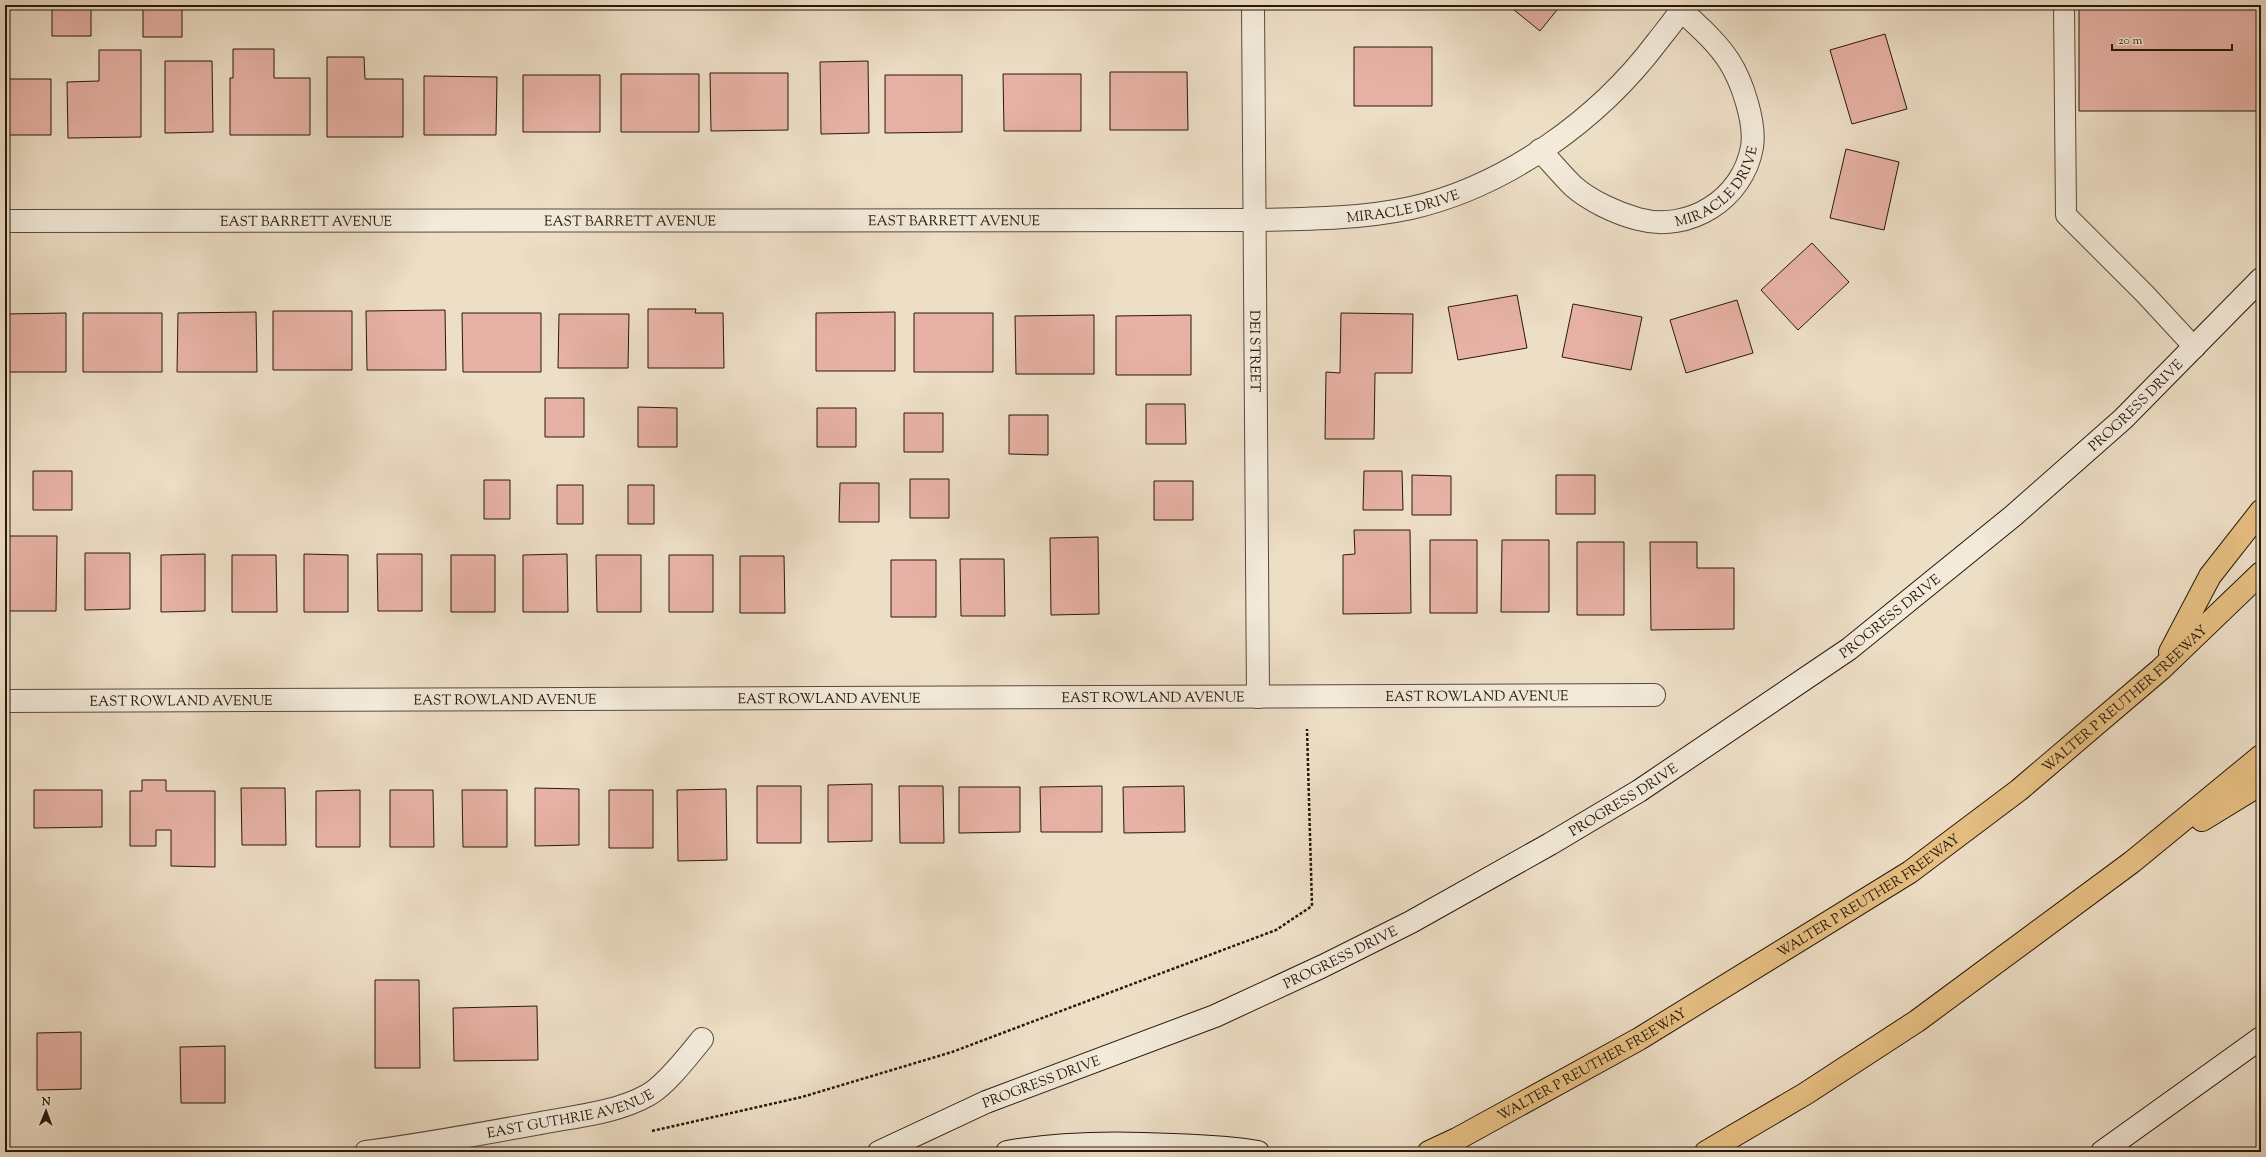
<svg xmlns="http://www.w3.org/2000/svg" width="2266" height="1157" font-family="'Sorts Mill Goudy',serif">
<style>
.building{fill:#e7b2a5;stroke:#28180b}
.lines{fill:none;stroke-linecap:round;stroke-linejoin:round}
.service-casing{stroke:#594a3a;stroke-width:22}
.minor-casing{stroke:#594a3a;stroke-width:24}
.secondary-casing{stroke:#28180b;stroke-width:24}
.motorway-casing{stroke:#28180b;stroke-width:24}
.path{stroke:#28180b;stroke-width:2.5;stroke-dasharray:3 2;stroke-linecap:butt}
.service{stroke:#f3eada;stroke-width:20}
.minor{stroke:#f3eada;stroke-width:22}
.secondary{stroke:#f3eada;stroke-width:22}
.motorway{stroke:#e6bf83;stroke-width:22}
.labels{text-anchor:middle;stroke-width:3;stroke-linejoin:round;paint-order:stroke}
.street-label{font-size:14px;fill:#28180b;stroke:#f3eada}
</style>
<rect width="100%" height="100%" fill="#eddec6"/>
<filter id="stains"><feTurbulence type="fractalNoise" baseFrequency=".005" numOctaves="4"/><feColorMatrix values="0 0 0 0 .2 0 0 0 0 .09 0 0 0 0 .02 0 0 0 .5 -.17"/></filter>
<radialGradient id="worn" r=".72"><stop offset=".6" stop-color="#630" stop-opacity="0"/><stop offset="1" stop-color="#630" stop-opacity=".3"/></radialGradient>
<path class="building" d="M52,5H91V36H52Z
M143,5H182V37H143Z
M1508,5H1561L1540,31Z
M2079,5H2261V111H2079Z
M1885,34L1907,109L1852,124L1830,50Z
M1354,47H1432V106H1354Z
M233,49H274V78H310V135H230V78H233Z
M99,50H141V137L68,138L67,82L99,81Z
M327,57H364L365,79H403V137H327Z
M165,61H212L213,132L165,133Z
M868,61L869,133L821,134L820,62Z
M1110,72H1187L1188,130H1110Z
M710,73H788V130L711,131Z
M621,74H699V132H621Z
M1003,74H1081V131H1004Z
M523,75H600V132H523Z
M885,75H962V132L885,133Z
M424,76L497,77L496,135H424Z
M5,79H51V135H5Z
M1846,149L1899,162L1884,230L1830,218Z
M1812,243L1849,282L1798,330L1761,290Z
M1517,295L1527,348L1458,360L1448,307Z
M1737,300L1753,353L1686,373L1670,320Z
M1573,304L1642,317L1631,370L1562,357Z
M648,309H696L695,313H723L724,368H648Z
M445,310L446,370H367L366,311Z
M273,311H352V370H273Z
M256,312L257,372H177L178,313Z
M895,312V371H816V313Z
M66,313V372H5V314Z
M83,313H162V372H83Z
M462,313H541V372H463Z
M914,313H993V372H914Z
M1341,313L1413,314L1412,373H1375L1374,439H1325L1326,372L1340,373Z
M559,314H629L628,368H558Z
M1094,315V374H1016L1015,316Z
M1191,315V375H1116V316Z
M545,398H584V437H545Z
M1146,404H1185L1186,444H1146Z
M638,407L677,408V447H638Z
M817,408H856V447H817Z
M904,413H943V452H904Z
M1009,415H1048V455L1009,454Z
M33,471H72V510H33Z
M1364,471H1402L1403,510H1363Z
M1412,475L1451,476V515H1412Z
M1556,475H1595V514H1556Z
M910,479H949V518H910Z
M484,480H510V519H484Z
M1154,481H1193V520H1154Z
M840,483H879V522H839Z
M557,485H583V524H557Z
M628,485H654V524H628Z
M1354,530H1410L1411,613L1343,614V555L1355,554Z
M7,536H57L56,611H6Z
M1098,537L1099,614L1051,615L1050,538Z
M1430,540H1477V613H1430Z
M1502,540H1549V612H1501Z
M1577,542H1624V615H1577Z
M1650,542H1697V568H1734V629L1651,630Z
M85,553H130V609L85,610Z
M205,554V611L161,612V555Z
M304,554L348,555V612H304Z
M377,554H422V611H378Z
M567,554L568,612H523V555Z
M232,555H276L277,612H232Z
M451,555H495V612H451Z
M596,555H641V612H597Z
M669,555H713V612H669Z
M740,556H784L785,613H740Z
M960,559H1004L1005,616H961Z
M891,560H936V617H891Z
M142,780H166V791H215V867L171,866V830H156V846H130V791H142Z
M872,784V841L828,842V785Z
M757,786H801V843H757Z
M899,786H943L944,843H900Z
M1102,786V832H1041L1040,787Z
M1184,786L1185,832L1124,833L1123,787Z
M959,787H1020V832L959,833Z
M241,788H285L286,845H242Z
M535,788L579,789V845L535,846Z
M726,789L727,860L678,861L677,790Z
M34,790H102V827L34,828Z
M360,790V847H316V791Z
M390,790H433L434,847H390Z
M462,790H507V847H463Z
M609,790H653V848H609Z
M375,980H419L420,1068H375Z
M537,1006L538,1060L454,1061L453,1008Z
M81,1032V1089L37,1090V1033Z
M225,1046V1103H181L180,1047Z"/>
<g class="lines">
<defs>
<path id="service" d="M2064,5L2066,215L2145,294L2195,348"/>
<g id="minor">
<path id="s1" d="M1253,5L1258,697"/>
<path id="s2" d="M1540,150C1551,162 1562,175 1573,186C1590,201 1616,213 1638,219C1689,233 1743,199 1752,147C1756,123 1742,81 1729,61C1716,41 1698,26 1681,10"/>
<path id="s3" d="M5,221L1255,220C1307,219 1360,219 1411,208C1507,186 1599,119 1657,42C1666,30 1677,18 1684,5"/>
<path id="s4" d="M5,701L1654,695"/>
<path id="s5" d="M366,1152C427,1144 486,1133 546,1122C579,1116 618,1112 648,1095C666,1085 689,1055 702,1039"/>
</g>
<g id="secondary">
<path id="s6" d="M879,1152L986,1102L1215,1016L1323,966L1411,922L1550,844L1639,791L1849,649L2013,516L2123,419L2261,279"/>
<path d="M1007,1152C1062,1142 1117,1142 1172,1145C1201,1146 1230,1147 1258,1152"/>
<path d="M2102,1152L2261,1038"/>
</g>
<g id="motorway">
<path d="M2170,652L2210,576L2261,511"/>
<path d="M2202,820L2261,784"/>
<path id="s7" d="M1429,1152L1457,1139L1639,1039L1910,872L2019,790L2161,669L2261,573"/>
<path d="M1706,1152L1805,1094L1917,1021L2132,862L2261,756"/>
</g>
</defs>
<use href="#service" class="service-casing"/>
<use href="#minor" class="minor-casing"/>
<use href="#secondary" class="secondary-casing"/>
<use href="#motorway" class="motorway-casing"/>
<path class="path" d="M652,1131L802,1097L952,1052L1276,930L1312,906L1307,729"/>
<use href="#service" class="service"/>
<use href="#minor" class="minor"/>
<use href="#secondary" class="secondary"/>
<use href="#motorway" class="motorway"/>
</g>
<g class="labels">
<g class="street-label">
<text dy="5" stroke="none"><textPath href="#s2" startOffset="217">MIRACLE DRIVE</textPath></text>
<text dy="5" stroke="none"><textPath href="#s3" startOffset="1399">MIRACLE DRIVE</textPath></text>
<text dy="5" stroke="none"><textPath href="#s3" startOffset="949">EAST BARRETT AVENUE</textPath></text>
<text dy="5" stroke="none"><textPath href="#s3" startOffset="301">EAST BARRETT AVENUE</textPath></text>
<text dy="5" stroke="none"><textPath href="#s3" startOffset="625">EAST BARRETT AVENUE</textPath></text>
<text dy="5" stroke="none"><textPath href="#s1" startOffset="346">DEI STREET</textPath></text>
<text dy="5" stroke="none"><textPath href="#s6" startOffset="1473">PROGRESS DRIVE</textPath></text>
<text dy="5" stroke="none"><textPath href="#s6" startOffset="1149">PROGRESS DRIVE</textPath></text>
<text dy="5" stroke="none"><textPath href="#s4" startOffset="1472">EAST ROWLAND AVENUE</textPath></text>
<text dy="5" stroke="none"><textPath href="#s4" startOffset="1148">EAST ROWLAND AVENUE</textPath></text>
<text dy="5" stroke="none"><textPath href="#s7" startOffset="833">WALTER P REUTHER FREEWAY</textPath></text>
<text dy="5" stroke="none"><textPath href="#s4" startOffset="824">EAST ROWLAND AVENUE</textPath></text>
<text dy="5" stroke="none"><textPath href="#s4" startOffset="500">EAST ROWLAND AVENUE</textPath></text>
<text dy="5" stroke="none"><textPath href="#s4" startOffset="176">EAST ROWLAND AVENUE</textPath></text>
<text dy="5" stroke="none"><textPath href="#s6" startOffset="825">PROGRESS DRIVE</textPath></text>
<text dy="5" stroke="none"><textPath href="#s7" startOffset="509">WALTER P REUTHER FREEWAY</textPath></text>
<text dy="5" stroke="none"><textPath href="#s6" startOffset="501">PROGRESS DRIVE</textPath></text>
<text dy="5" stroke="none"><textPath href="#s7" startOffset="185">WALTER P REUTHER FREEWAY</textPath></text>
<text dy="5" stroke="none"><textPath href="#s6" startOffset="177">PROGRESS DRIVE</textPath></text>
<text dy="5" stroke="none"><textPath href="#s5" startOffset="208">EAST GUTHRIE AVENUE</textPath></text>
</g>
</g>
<rect width="2266" height="1157" fill="none" stroke="#eddec6" stroke-width="20"/>
<rect x="6" y="6" width="2254" height="1145" fill="none" stroke="#28180b" stroke-width="2"/>
<rect x="10" y="10" width="2246" height="1137" fill="none" stroke="#28180b"/>
<g transform="translate(46 1111) rotate(1)" stroke="#f3eada" stroke-width="3" paint-order="stroke">
<path d="M0-3L7 15L0 10L-7 15Z" fill="#28180b"/>
<text y="-6" font-size="11" font-weight="bold" text-anchor="middle" fill="#28180b">N</text>
</g>
<path d="M2112 44v6h120v-6" fill="none" stroke="#28180b" stroke-width="2"/>
<text x="2118" y="44" font-size="12" fill="#28180b" stroke="#f3eada" stroke-width="3" paint-order="stroke">20 m</text>
<rect width="100%" height="100%" filter="url(#stains)"/>
<rect width="100%" height="100%" fill="url(#worn)"/>
</svg>
